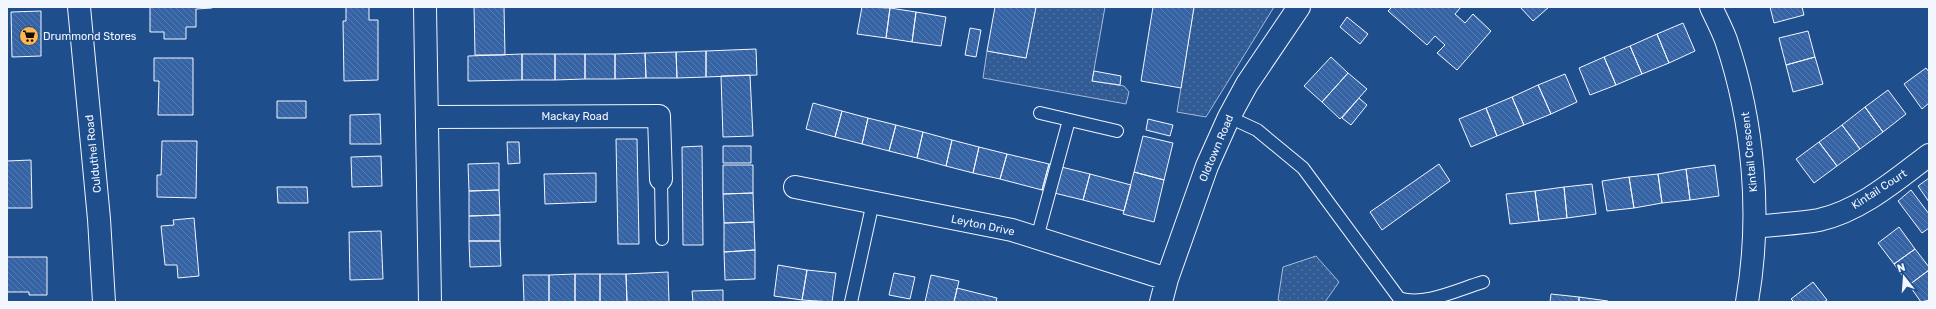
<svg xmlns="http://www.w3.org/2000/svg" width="1936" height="309" font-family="Rubik,sans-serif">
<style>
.grass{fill:url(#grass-dots);stroke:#a8bbd7}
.building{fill:url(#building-back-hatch);stroke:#f2f6ff}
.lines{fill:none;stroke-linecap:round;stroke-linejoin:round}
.lane-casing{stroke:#f2f6ff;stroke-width:14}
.street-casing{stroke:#f2f6ff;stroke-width:24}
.secondary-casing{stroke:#f2f6ff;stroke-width:24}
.lane{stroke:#1f4e8c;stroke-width:12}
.street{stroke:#1f4e8c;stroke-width:22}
.secondary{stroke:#1f4e8c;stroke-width:22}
.labels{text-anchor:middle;stroke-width:3;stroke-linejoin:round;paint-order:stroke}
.poi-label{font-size:11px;fill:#f2f6ff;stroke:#1f4e8c;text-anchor:start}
.street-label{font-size:11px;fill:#f2f6ff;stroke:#1f4e8c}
</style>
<defs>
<pattern id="grass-dots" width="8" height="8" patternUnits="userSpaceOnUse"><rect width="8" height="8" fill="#305b95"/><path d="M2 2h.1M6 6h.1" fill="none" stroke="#4e73a5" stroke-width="1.8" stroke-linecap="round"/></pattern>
<pattern id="building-back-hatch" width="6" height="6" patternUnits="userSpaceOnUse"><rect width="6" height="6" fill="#3563a3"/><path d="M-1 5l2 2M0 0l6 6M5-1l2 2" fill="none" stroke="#537ab1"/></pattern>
</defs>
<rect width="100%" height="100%" fill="#1f4e8c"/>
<path class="grass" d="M1036,7H1105L1092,81L1124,86L1129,92L1126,104L983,78L987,51L1026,58Z
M1194,7H1274L1206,117L1177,112Z
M1316,256L1339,282L1325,302H1282L1278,300L1283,267Z"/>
<path class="building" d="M150,7H212V8L196,9V27H186V39H164V32H150Z
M346,7H369V20H378V80L344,81L343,21H346Z
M474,7H504L505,55H475Z
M862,7L890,8L886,38L857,34Z
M995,7H1036L1026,58L987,51Z
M1153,7H1194L1181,88L1141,81Z
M1392,7H1461L1455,14L1465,23L1473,14L1491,31L1457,70L1437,53L1445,45L1435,36L1427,45L1388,11Z
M1520,7H1549L1533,21Z
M1770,7H1802L1804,15L1774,23Z
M890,8L916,12L912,42L886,38Z
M41,11V56L12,57L11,12Z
M916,12L946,17L941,46L912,42Z
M1347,17L1368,34L1360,44L1340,27Z
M1683,23L1695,51L1669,63L1657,34Z
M970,28L981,30L976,57L965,55Z
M1808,31L1815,57L1786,65L1779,38Z
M1657,34L1669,63L1642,74L1630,46Z
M1630,46L1642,74L1616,85L1604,57Z
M756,49L757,75L706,77V51Z
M706,51V77L677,78L676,52Z
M676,52L677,78H646L645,53Z
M645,53L646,78L615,79V54Z
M522,54H555V80H522Z
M522,54V80L468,81V56Z
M555,54H585V79L555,80Z
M585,54H615V79H585Z
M1331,57L1348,73L1322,102L1304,86Z
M1604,57L1616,85L1590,95L1579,68Z
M1815,57L1823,84L1793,92L1786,65Z
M154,58H193V115H158L159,81H154Z
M1926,68L1929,72V103L1922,109L1904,84Z
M1094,71L1121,76L1120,85L1092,81Z
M1348,73L1367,89L1340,119L1322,102Z
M1565,74L1577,102L1551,114L1538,85Z
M750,75L753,136L723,137L721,76Z
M1538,85L1551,114L1524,125L1512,97Z
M1888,90L1906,114L1883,132L1865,107Z
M1512,97L1524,125L1497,136L1486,108Z
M1359,98L1367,105L1351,125L1342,118Z
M277,101H306V118H277Z
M813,103L842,111L835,137L806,129Z
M1865,107L1883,132L1860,149L1842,125Z
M1486,108L1497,136L1471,147L1459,119Z
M842,111L868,118L862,144L835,137Z
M380,114L381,144H350V115Z
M868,118L896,125L889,151L862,144Z
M1148,119L1173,125L1170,136L1146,130Z
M896,125L923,132L917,158L889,151Z
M1842,125L1860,149L1837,166L1819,142Z
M923,132L952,140L946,166L917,158Z
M1143,136L1173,143L1164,180L1134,172Z
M616,139H637L639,244H618Z
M952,140L979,147L973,173L946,166Z
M162,141H197L196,198L157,197V175H161Z
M507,142H519L520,163L508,164Z
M1819,142L1837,166L1814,183L1796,159Z
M702,146L703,245H683L682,147Z
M723,146H751V163H723Z
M979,147L1007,154L1000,179L973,173Z
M1007,154L1049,164L1042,190L1000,179Z
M381,156L382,186L352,187L351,157Z
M31,160L32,208H7V161Z
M499,163V190L469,191L468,164Z
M1049,164L1090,174L1083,200L1042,190Z
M1439,164L1450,181L1382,230L1370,212Z
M723,165H753V193L723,194Z
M1715,165L1719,196L1690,200L1686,169Z
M1686,169L1690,200L1662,203L1658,174Z
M1134,172L1164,180L1154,222L1123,214Z
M596,173V202L545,204L544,174Z
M1090,174L1131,185L1124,211L1083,200Z
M1658,174L1662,203L1634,208L1629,177Z
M1629,177L1634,208L1607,211L1602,181Z
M1929,178V202L1918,186Z
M1592,184L1596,214L1567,218L1564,187Z
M277,187H307L308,203H278Z
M1564,187L1567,218L1539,221L1535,191Z
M499,190L500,215L469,216V191Z
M1911,190L1929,214V228L1922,233L1898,201Z
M1535,191L1539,221L1510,224L1506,194Z
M753,193L754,222L724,223L723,194Z
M500,215V241H469V216Z
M194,218L199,276L178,278L177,265H165L161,226L174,225L173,220Z
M754,222L755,250L724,252V223Z
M1899,227L1915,249L1894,264L1878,243Z
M381,231L383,279L350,280L349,232Z
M469,241H500L501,266L470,267Z
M1915,249L1929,267V270L1909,285L1894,264Z
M755,250V279L725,280L724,252Z
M7,257H47V295H29V292H7Z
M778,265L807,270L802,300L774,296Z
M807,270L836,273L832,302L802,300Z
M1929,270V300L1921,302L1909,285Z
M668,272L669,302H627L626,274Z
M894,273L915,277L910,299L889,295Z
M575,274V302H549V275Z
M575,274H600V302H575Z
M600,274H626L627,302H600Z
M523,275H549V302H524Z
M931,275L959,281L954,302H925Z
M1813,282L1827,300L1824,302H1794L1791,299Z
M957,288L997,298L996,302H954Z
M723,290V302H693L692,291Z
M1551,294L1579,297V302H1550Z
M1579,297L1608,301V302H1579Z"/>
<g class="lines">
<defs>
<path id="lane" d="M1040,113L1117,131
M1229,117L1257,130L1303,168L1399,298C1423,307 1459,289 1483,282
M661,179L662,239
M1037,238L1069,120
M851,302L873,202"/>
<path id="street" d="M425,7L430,302
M1711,7C1716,18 1722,29 1726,40C1754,123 1762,216 1747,302
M427,117L659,116L661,179
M795,187L1012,230L1167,279
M1755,227C1776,224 1798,224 1819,220C1860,211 1896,180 1929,155
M1161,302L1167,279L1207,166L1229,117L1247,84L1299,7"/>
<path id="secondary" d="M79,7L99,219L104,302"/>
</defs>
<use href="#lane" class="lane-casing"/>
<use href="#street" class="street-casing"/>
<use href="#secondary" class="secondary-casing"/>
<use href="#lane" class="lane"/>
<use href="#street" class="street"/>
<use href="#secondary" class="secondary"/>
</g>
<defs>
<symbol id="supermarket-disc" viewBox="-11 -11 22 22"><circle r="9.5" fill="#ffb74d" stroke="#1f4e8c"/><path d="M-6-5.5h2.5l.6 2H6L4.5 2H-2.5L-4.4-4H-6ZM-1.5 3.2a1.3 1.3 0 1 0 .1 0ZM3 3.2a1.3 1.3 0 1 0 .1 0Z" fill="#111"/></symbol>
</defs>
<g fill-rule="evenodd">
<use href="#supermarket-disc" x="18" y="25" width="22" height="22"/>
</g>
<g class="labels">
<g class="poi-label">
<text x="43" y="40">Drummond Stores</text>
</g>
<g class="street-label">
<text x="575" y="120">Mackay Road</text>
<text transform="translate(1216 148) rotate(-67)" y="4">Oldtown Road</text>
<text transform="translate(1749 152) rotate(-96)" y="4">Kintail Crescent</text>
<text transform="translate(93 154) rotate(-96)" y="4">Culduthel Road</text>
<text transform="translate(1879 189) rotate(-33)" y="4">Kintail Court</text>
<text transform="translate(983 225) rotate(12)" y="4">Leyton Drive</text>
</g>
</g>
<rect width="1936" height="309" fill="none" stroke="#f2f6ff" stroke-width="16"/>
<g transform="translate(1904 277) rotate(343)" stroke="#1f4e8c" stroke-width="3" paint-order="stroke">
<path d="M0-3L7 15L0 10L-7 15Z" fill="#f2f6ff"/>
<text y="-6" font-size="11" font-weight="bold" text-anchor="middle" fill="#f2f6ff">N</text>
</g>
</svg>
